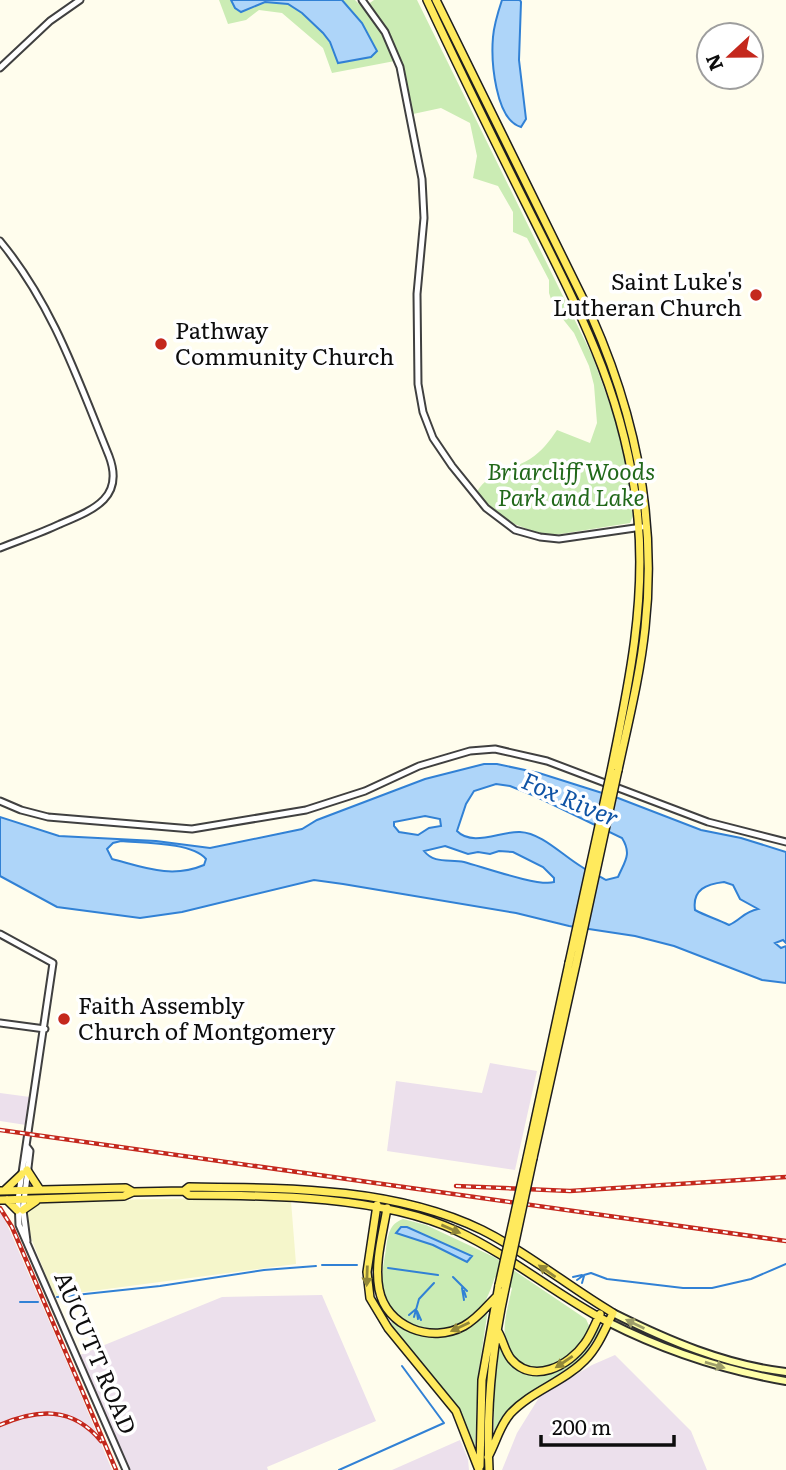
<svg xmlns="http://www.w3.org/2000/svg" width="786" height="1470" font-family="Literata,serif">
<style>
.industrial{fill:#ece0ec}
.farmland{fill:#f5f6cb}
.green{fill:#cbecb4}
.water{fill:#aed5f9;stroke:#3181d5;stroke-width:2;fill-rule:evenodd}
.lines{fill:none;stroke-linecap:round;stroke-linejoin:round}
.stream{stroke:#3181d5;stroke-width:2}
.tertiary-casing{stroke:#404040;stroke-width:9}
.secondary-casing{stroke:#2f2f2f;stroke-width:10}
.primary-casing{stroke:#1e1e1e;stroke-width:10}
.tertiary{stroke:#fff;stroke-width:5}
.secondary{stroke:#ffffa8;stroke-width:6}
.primary{stroke:#ffea5d;stroke-width:7}
.rail-casing{stroke:#c4281d;stroke-width:4.5}
.rail{stroke:#fff;stroke-width:2;stroke-dasharray:5;stroke-linecap:butt}
.primary-bridge-casing{stroke:#1e1e1e;stroke-width:10;stroke-linecap:butt}
.primary-bridge{stroke:#ffea5d;stroke-width:7}
.oneway{fill:#928739}
.oneway2{fill:#9e9e6a}
.poi-dot{fill:#c4281d;stroke:#fff;stroke-width:2.5}
.labels{text-anchor:middle;stroke-width:7;stroke-linejoin:round;paint-order:stroke}
.poi-label{font-size:23px;fill:#0d0d0d;stroke:#fff;text-anchor:start}
.park-label{font-size:23px;font-style:italic;fill:#21681a;stroke:#fff}
.street-label{font-size:23px;fill:#0d0d0d;stroke:#fff}
.water-label{font-size:24px;font-style:italic;fill:#0f53a5;stroke:#fff}
</style>
<rect width="100%" height="100%" fill="#fffded"/>
<path class="industrial" d="M490,1063L537,1071L515,1170L387,1151L396,1081L482,1093Z
M0,1093L30,1097L26,1125L0,1121Z
M0,1208L75,1381L112,1470H0Z
M322,1295L376,1421L267,1467L268,1470H130L80,1355L222,1297Z
M615,1355L691,1431L707,1470H502L517,1433L540,1396L592,1365Z
M460,1440L468,1459L469,1470H392Z"/>
<path class="farmland" d="M214,1198L291,1201L296,1264L54,1296L28,1230L26,1216L29,1210L37,1204L45,1201Z"/>
<path class="green" d="M219,0H355L363,8L374,0H417L592,355L614,416L626,464L633,516L630,523L554,535L538,533L509,522L496,513L477,492C485,474 514,469 530,459C542,451 549,442 557,430L590,443L597,423L594,385L589,366L574,333L554,308L549,293V280L527,238L513,232V212L498,186L473,178L477,156L470,123L441,108L413,114L400,60L332,73L323,48L282,13L259,10L246,20L228,24Z
M430,0H433L585,309C605,356 623,404 633,455L611,379L593,332Z
M403,1219L426,1225L494,1257L586,1319L590,1328C577,1352 551,1379 522,1363C512,1358 506,1347 505,1337C503,1321 509,1303 512,1288L495,1277C489,1294 485,1307 471,1318C442,1342 393,1329 384,1291C380,1277 384,1263 386,1249C388,1235 389,1224 403,1219Z
M488,1309L478,1376L475,1448L461,1416L389,1325L392,1322L411,1332L442,1336Z
M598,1326L601,1328L583,1357L531,1394L494,1436V1389L500,1342L516,1367L559,1369Z"/>
<path class="water" d="M231,0H342L362,23L377,51L371,57L338,63L330,42L323,33L302,13L288,4L265,2L241,12L235,8Z
M502,0H520L521,2L519,60L526,119L521,127C495,120 491,60 493,37C494,25 498,12 502,0Z
M484,764H497L539,773L618,798L701,830L741,838L786,852V943L783,940L775,943L781,948L786,946V983L762,980L674,946L635,936L569,926L516,913L343,884L314,880L182,912L140,918L57,907L0,876V817L59,836L156,841L210,848L302,829L317,820L425,779ZM496,784L510,786L535,796L622,838C632,854 625,861 618,877L606,880C598,875 589,872 582,867C563,856 542,833 520,832C501,831 472,847 457,831L466,804L474,791ZM425,816L440,819L441,826L429,828L418,835L399,832L394,826V822ZM121,841C143,843 192,842 206,859L204,865C171,879 143,867 112,859L107,849L113,843ZM445,846L468,854L478,852L490,854L499,851L513,852L543,867L554,878V882C539,887 483,867 464,862C449,859 434,864 424,851ZM724,882L733,885L740,899L758,909C743,912 741,920 729,925C717,919 706,916 695,910C692,889 707,884 724,882Z
M401,1227H407L472,1256L467,1262L433,1245L396,1233Z"/>
<g class="lines">
<path class="stream" d="M322,1265H357
M388,1268L438,1275
M453,1277L467,1291
M573,1277L582,1275
M577,1280L584,1275L591,1273L607,1279L683,1288H712L751,1279L786,1264
M582,1283L584,1276
M462,1288L464,1300
M464,1291L466,1297
M57,1297L160,1286L264,1270L316,1266
M20,1302H38
M417,1311L421,1320
M417,1313L418,1319
M409,1315L416,1309
M414,1317L419,1299L434,1283
M339,1470L444,1423L402,1366"/>
<defs>
<path id="tertiary" d="M362,0L385,32L400,67L422,179L424,218L417,294L418,384L423,412L433,438L452,466L486,508L515,530L540,537L559,539L642,527
M0,68L50,21L80,0
M0,241C53,305 78,380 109,456C125,498 93,510 60,524C41,533 20,540 0,548
M0,801L21,810L48,817L192,829L306,810L365,791L419,766L470,751L495,749L547,761L708,822L786,842
M0,934L53,963L18,1200L19,1225L126,1470
M0,1023L45,1029
M27,1147L30,1151L23,1210L27,1241"/>
<path id="secondary" d="M613,1313C667,1340 725,1365 786,1372
M608,1322C665,1351 723,1370 786,1381"/>
<path id="primary" d="M427,0C460,71 494,140 529,210C581,314 627,400 638,519C646,605 628,688 611,771
M436,0L591,315C635,414 657,520 645,628C640,676 628,723 618,770
M527,1158L569,963
M533,1158L576,964
M27,1170L40,1190
M5,1190L22,1174
M0,1191L126,1188L133,1192
M184,1191L189,1187C285,1188 394,1187 482,1230C528,1253 569,1287 613,1313C605,1329 598,1347 585,1360C564,1382 531,1391 510,1414C499,1427 496,1443 488,1457
M0,1200L124,1196L133,1192L184,1191L189,1195C271,1195 382,1196 457,1231C511,1256 556,1295 608,1322
M7,1200L17,1210
M377,1205L367,1272L370,1298L388,1328L456,1411L479,1470
M387,1208C383,1233 374,1263 379,1289C386,1327 431,1344 464,1326C477,1319 486,1307 496,1297
M23,1210L36,1201
M497,1330C503,1339 504,1350 511,1359C533,1385 569,1366 585,1343C591,1335 595,1324 600,1314
M480,1466L482,1380L499,1285
M489,1470C486,1408 492,1349 505,1289"/>
</defs>
<use href="#tertiary" class="tertiary-casing"/>
<use href="#secondary" class="secondary-casing"/>
<use href="#primary" class="primary-casing"/>
<use href="#tertiary" class="tertiary"/>
<use href="#secondary" class="secondary"/>
<use href="#primary" class="primary"/>
<defs>
<path id="rail" d="M0,1130L786,1241
M456,1186L570,1191L786,1177
M0,1208L12,1227L116,1470
M0,1425C38,1409 72,1406 101,1441"/>
</defs>
<use href="#rail" class="rail-casing"/>
<use href="#rail" class="rail"/>
<defs>
<path id="primary-bridge" d="M569,963L611,771
M576,964L618,770
M499,1285L527,1158
M505,1289L533,1158"/>
</defs>
<use href="#primary-bridge" class="primary-bridge-casing"/>
<use href="#primary-bridge" class="primary-bridge"/>
</g>
<defs><path id="oneway-solid" d="M-6-.8H1V-3.2L6.5 0L1 3.2V.8H-6Z" transform="scale(1.75)"/></defs>
<g class="oneway">
<use href="#oneway-solid" transform="translate(451 1229) rotate(23)"/>
<use href="#oneway-solid" transform="translate(547 1271) rotate(-145)"/>
<use href="#oneway-solid" transform="translate(367 1276) rotate(92)"/>
<use href="#oneway-solid" transform="translate(460 1327) rotate(155)"/>
<use href="#oneway-solid" transform="translate(564 1362) rotate(146)"/>
</g>
<g class="oneway2">
<use href="#oneway-solid" transform="translate(635 1324) rotate(-154)"/>
<use href="#oneway-solid" transform="translate(715 1365) rotate(16)"/>
</g>
<g class="poi-dot">
<circle cx="756" cy="295" r="7"/>
<circle cx="161" cy="344" r="7"/>
<circle cx="64" cy="1019" r="7"/>
</g>
<g class="labels">
<g class="poi-label">
<text x="742" y="290" text-anchor="end">Saint Luke's<tspan x="742" dy="26">Lutheran Church</tspan></text>
<text x="175" y="339">Pathway<tspan x="175" dy="26">Community Church</tspan></text>
<text x="78" y="1014">Faith Assembly<tspan x="78" dy="26">Church of Montgomery</tspan></text>
</g>
<g class="park-label">
<text x="571" y="480">Briarcliff Woods<tspan x="571" dy="26">Park and Lake</tspan></text>
</g>
<g class="street-label">
<text transform="translate(95 1353) rotate(67)" y="8">AUCUTT ROAD</text>
</g>
<g class="water-label">
<text transform="translate(570 800) rotate(23)" y="8">Fox River</text>
</g>
</g>
<g transform="translate(730 56) rotate(248)"><circle r="33" fill="#ffffff" stroke="#9e9e9e" stroke-width="2"/>
<path d="M0-5L12 26L0 18L-12 26Z" fill="#c4281d"/>
<text y="-10" font-size="19" font-weight="bold" text-anchor="middle" fill="#0d0d0d">N</text>
</g>
<path d="M541 1435v10h133v-10" fill="none" stroke="#0d0d0d" stroke-width="3.5"/>
<text x="552" y="1435" font-size="21" fill="#0d0d0d" stroke="#ffffff" stroke-width="5" paint-order="stroke">200 m</text>
</svg>
